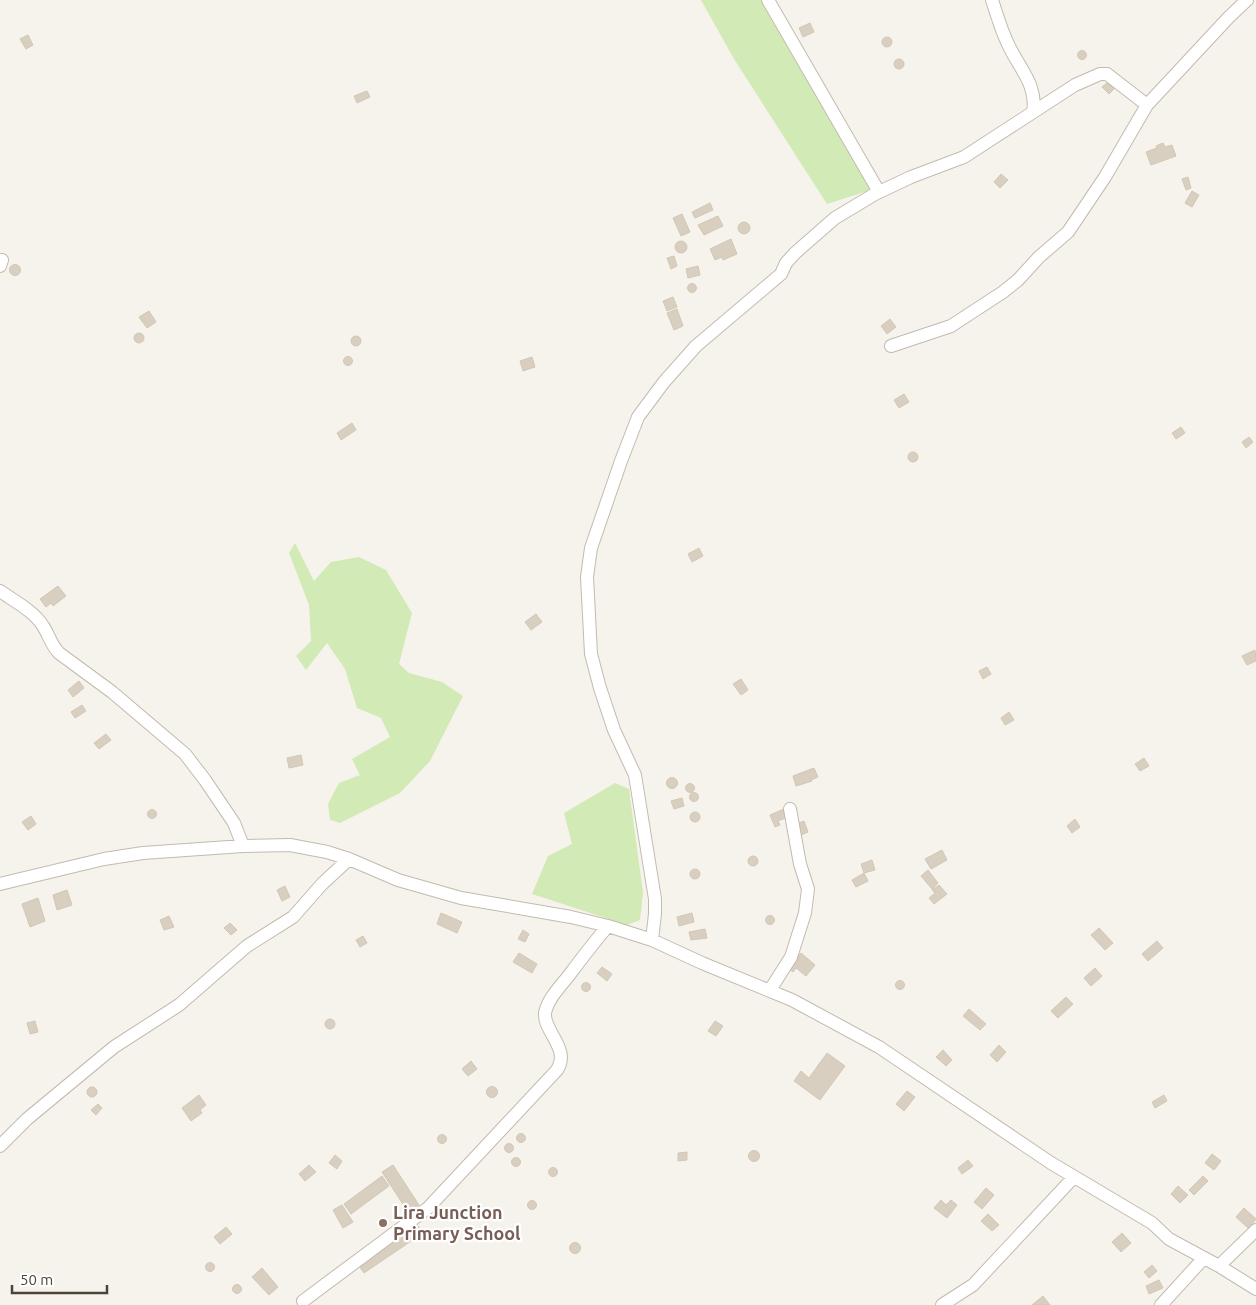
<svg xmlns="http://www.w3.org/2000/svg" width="1256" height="1305" font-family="Ubuntu,sans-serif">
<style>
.green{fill:#d2eab5}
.building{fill:#d8cfc1;stroke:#d3c7b4}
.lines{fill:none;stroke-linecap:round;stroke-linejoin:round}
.minor-casing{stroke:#c2bbae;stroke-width:14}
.minor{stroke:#fff;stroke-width:12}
.education-dot{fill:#8d6e63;stroke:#fff;stroke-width:2}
.labels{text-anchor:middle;stroke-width:4.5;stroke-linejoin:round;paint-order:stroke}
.education-label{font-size:18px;font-weight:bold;fill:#785e54;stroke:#fff;text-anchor:start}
</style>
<rect width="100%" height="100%" fill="#f6f3ec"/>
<path class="green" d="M701,0H763L871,190L827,204L734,59Z
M295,543L314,581L331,562L359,557L386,570L412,613L399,664L409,673L442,682L463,696L430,761L400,793L340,823L330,820L328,804L339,783L360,775L352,759L390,737L381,718L357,708L345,669L327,643L306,670L296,656L311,641L309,605L289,553Z
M615,783L629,789L643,893L640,920L627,925L532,894L548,856L572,844L564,813Z"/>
<path class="building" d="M810,23L814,32L803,37L799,28Z
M28,35L33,45L26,49L20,39Z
M882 42a5 5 0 1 1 10 0a5 5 0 1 1-10 0Z
M1077.5 55a4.5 4.5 0 1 1 9 0a4.5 4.5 0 1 1-9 0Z
M894 64a5 5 0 1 1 10 0a5 5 0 1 1-10 0Z
M1108,82L1114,89L1109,94L1102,87Z
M367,91L370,97L357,103L354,96Z
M1163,143L1165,147L1172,145L1176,156L1151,165L1146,152L1157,148L1156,146Z
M1001,174L1008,180L1000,188L994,182Z
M1188,177L1191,188L1186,190L1182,179Z
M1192,191L1199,195L1192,207L1185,203Z
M710,203L713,210L695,218L692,212Z
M682,214L690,232L681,236L673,218Z
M718,216L723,226L704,235L698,225Z
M738 228a6 6 0 1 1 12 0a6 6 0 1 1-12 0Z
M731,239L737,254L723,260L722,257L715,260L710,249Z
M675 247a6 6 0 1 1 12 0a6 6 0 1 1-12 0Z
M674,256L677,266L671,269L667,258Z
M9.5 270a5.5 5.5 0 1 1 11 0a5.5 5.5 0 1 1-11 0Z
M698,266L700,275L688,278L686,269Z
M687.5 288a4.5 4.5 0 1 1 9 0a4.5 4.5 0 1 1-9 0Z
M673,297L677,307L667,311L663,301Z
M677,309L683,326L674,330L667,313Z
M149,311L156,322L147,328L139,317Z
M890,319L896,327L887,334L881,326Z
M134 338a5 5 0 1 1 10 0a5 5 0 1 1-10 0Z
M351 341a5 5 0 1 1 10 0a5 5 0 1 1-10 0Z
M343.5 361a4.5 4.5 0 1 1 9 0a4.5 4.5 0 1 1-9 0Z
M532,357L535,367L523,371L520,361Z
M904,394L909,402L899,408L894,400Z
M352,423L356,430L341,440L337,433Z
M1181,427L1185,433L1176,439L1172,433Z
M1249,437L1253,442L1246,448L1242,442Z
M908 457a5 5 0 1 1 10 0a5 5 0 1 1-10 0Z
M699,548L703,556L692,562L688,554Z
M58,586L66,596L53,606L51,603L46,607L40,599Z
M536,614L542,622L531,630L525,622Z
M1255,650L1256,661L1247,665L1242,656Z
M987,667L991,674L983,679L979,671Z
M741,679L748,690L741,695L733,684Z
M79,681L84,688L73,697L68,690Z
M82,705L86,711L75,718L71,712Z
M1009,712L1014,720L1005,725L1001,718Z
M106,734L111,740L99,749L94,743Z
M301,755L303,765L289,768L287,758Z
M1144,758L1149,766L1140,771L1135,764Z
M814,768L818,777L811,780L812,781L796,786L793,776Z
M666.5 783a5.5 5.5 0 1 1 11 0a5.5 5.5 0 1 1-11 0Z
M685.5 788a4.5 4.5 0 1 1 9 0a4.5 4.5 0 1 1-9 0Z
M689.5 797a4.5 4.5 0 1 1 9 0a4.5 4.5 0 1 1-9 0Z
M682,798L684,806L674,809L671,801Z
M784,809L788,817L778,821L780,825L775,827L770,815Z
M147.5 814a4.5 4.5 0 1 1 9 0a4.5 4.5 0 1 1-9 0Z
M690 817a5 5 0 1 1 10 0a5 5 0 1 1-10 0Z
M31,816L36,824L28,830L22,822Z
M1075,819L1080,827L1072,833L1067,826Z
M804,821L808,832L801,835L796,824Z
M942,850L947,860L931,869L925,859Z
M748 861a5 5 0 1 1 10 0a5 5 0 1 1-10 0Z
M872,860L875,870L864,873L861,864Z
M690 874a5 5 0 1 1 10 0a5 5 0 1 1-10 0Z
M928,870L938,883L932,889L921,876Z
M864,873L868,881L856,887L852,880Z
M939,885L947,894L934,904L929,898L935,893L932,890Z
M285,886L290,897L282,901L277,890Z
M67,890L72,905L57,910L53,895Z
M38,898L45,921L30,927L22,904Z
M441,913L462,922L457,933L437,924Z
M692,913L694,922L679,926L677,917Z
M765.5 920a4.5 4.5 0 1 1 9 0a4.5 4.5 0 1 1-9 0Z
M169,916L174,927L164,930L160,920Z
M230,923L237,930L231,935L224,928Z
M1099,928L1113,943L1105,950L1091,935Z
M705,929L707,938L691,940L689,932Z
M523,930L529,934L525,942L518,939Z
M363,936L367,943L360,947L356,940Z
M1157,941L1163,948L1148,961L1142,954Z
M519,953L537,964L532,973L513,962Z
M801,953L815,965L806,976L796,968L793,972L788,968Z
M602,967L612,974L607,981L597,973Z
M1095,968L1102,976L1091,986L1084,978Z
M895.5 985a4.5 4.5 0 1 1 9 0a4.5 4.5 0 1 1-9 0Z
M581.5 987a4.5 4.5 0 1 1 9 0a4.5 4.5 0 1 1-9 0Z
M1066,997L1073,1004L1058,1018L1051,1011Z
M969,1009L986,1024L980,1030L963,1016Z
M325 1024a5 5 0 1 1 10 0a5 5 0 1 1-10 0Z
M35,1021L38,1032L30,1034L27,1023Z
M715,1021L723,1026L716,1036L708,1031Z
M999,1045L1006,1052L997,1062L990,1055Z
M943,1050L952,1060L946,1066L936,1057Z
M827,1053L845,1066L820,1100L794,1081L801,1071L809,1078Z
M471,1061L477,1069L468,1076L462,1069Z
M486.5 1092a5.5 5.5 0 1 1 11 0a5.5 5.5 0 1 1-11 0Z
M87 1092a5 5 0 1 1 10 0a5 5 0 1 1-10 0Z
M907,1091L915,1097L904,1111L896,1104Z
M199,1095L206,1105L200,1110L202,1113L191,1121L182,1108Z
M1164,1095L1167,1101L1155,1108L1152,1102Z
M98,1104L102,1108L96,1115L91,1110Z
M516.5 1138a4.5 4.5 0 1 1 9 0a4.5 4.5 0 1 1-9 0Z
M437.5 1139a4.5 4.5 0 1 1 9 0a4.5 4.5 0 1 1-9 0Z
M504.5 1148a4.5 4.5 0 1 1 9 0a4.5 4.5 0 1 1-9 0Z
M748.5 1156a5.5 5.5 0 1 1 11 0a5.5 5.5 0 1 1-11 0Z
M687,1152V1160L678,1161V1153Z
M1212,1154L1221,1161L1214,1170L1205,1163Z
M335,1155L342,1161L337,1169L329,1163Z
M511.5 1162a4.5 4.5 0 1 1 9 0a4.5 4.5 0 1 1-9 0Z
M968,1160L973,1166L962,1174L958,1168Z
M309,1165L316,1172L305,1181L299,1174Z
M393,1165L419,1205L408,1212L382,1172Z
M548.5 1172a4.5 4.5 0 1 1 9 0a4.5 4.5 0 1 1-9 0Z
M382,1176L389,1186L351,1214L344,1204Z
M1203,1176L1208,1181L1194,1195L1189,1190Z
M1178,1186L1188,1195L1180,1203L1171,1194Z
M986,1188L994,1195L982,1209L974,1202Z
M941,1200L946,1205L951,1200L957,1205L947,1218L934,1208Z
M527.5 1205a4.5 4.5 0 1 1 9 0a4.5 4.5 0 1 1-9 0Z
M342,1205L353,1222L343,1228L333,1210Z
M1244,1208L1256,1219L1249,1229L1236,1217Z
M988,1214L999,1225L992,1231L981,1221Z
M416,1223L423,1233L364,1273L357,1263Z
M226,1227L232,1234L220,1244L214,1237Z
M1122,1233L1131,1243L1121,1252L1112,1242Z
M569.5 1248a5.5 5.5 0 1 1 11 0a5.5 5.5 0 1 1-11 0Z
M205.5 1267a4.5 4.5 0 1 1 9 0a4.5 4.5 0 1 1-9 0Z
M1152,1265L1157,1271L1149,1278L1144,1272Z
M262,1268L278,1287L269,1295L252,1277Z
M1159,1280L1163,1288L1149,1294L1146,1286Z
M232.5 1289a4.5 4.5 0 1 1 9 0a4.5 4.5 0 1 1-9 0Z
M1043,1296L1050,1305H1032Z"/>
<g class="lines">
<defs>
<path id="minor" d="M768,0L879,192
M992,0C997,15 1001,30 1008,44C1018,67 1038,85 1033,112
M0,266L2,260
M891,346L951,326L1003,292L1018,280L1039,257L1068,232L1105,177L1147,105L1229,17L1247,0
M0,591C14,601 34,611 43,626C49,635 51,645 59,653L112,692L185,754L205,780L234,823L243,846
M0,884L104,859L143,853L243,846L290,845L327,852L349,859L398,880L461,898L571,917L608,926L652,940L702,963L792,1000L879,1047L1051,1163L1152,1223L1169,1239L1219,1266L1256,1289
M652,940L655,914V899L635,775L614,730L600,688L591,654L587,577L591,548L621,461L638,417L664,382L696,346L781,274L786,263L795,253L835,218L875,194L911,177L964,157L1075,85L1100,74H1107L1147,105
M770,990L791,957L805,913L808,889L800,864L790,809
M0,1146L27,1119L114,1047L179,1005L247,946L293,917L322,884L349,859
M1219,1266L1256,1230
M303,1301L428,1208L557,1070C571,1049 543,1031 545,1013C548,998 561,986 570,974C582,958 594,942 608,926
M942,1305L973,1285L1074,1177
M1161,1305L1203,1259"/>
</defs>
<use href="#minor" class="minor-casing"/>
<use href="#minor" class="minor"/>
</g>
<circle class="education-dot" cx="383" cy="1223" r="5"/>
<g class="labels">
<g class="education-label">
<text x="393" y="1219">Lira Junction<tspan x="393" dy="21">Primary School</tspan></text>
</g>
</g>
<path d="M12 1285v8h95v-8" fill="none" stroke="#4b4439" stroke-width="2.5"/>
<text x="20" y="1285" font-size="15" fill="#4b4439" stroke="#ffffff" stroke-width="4" paint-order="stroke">50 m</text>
</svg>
